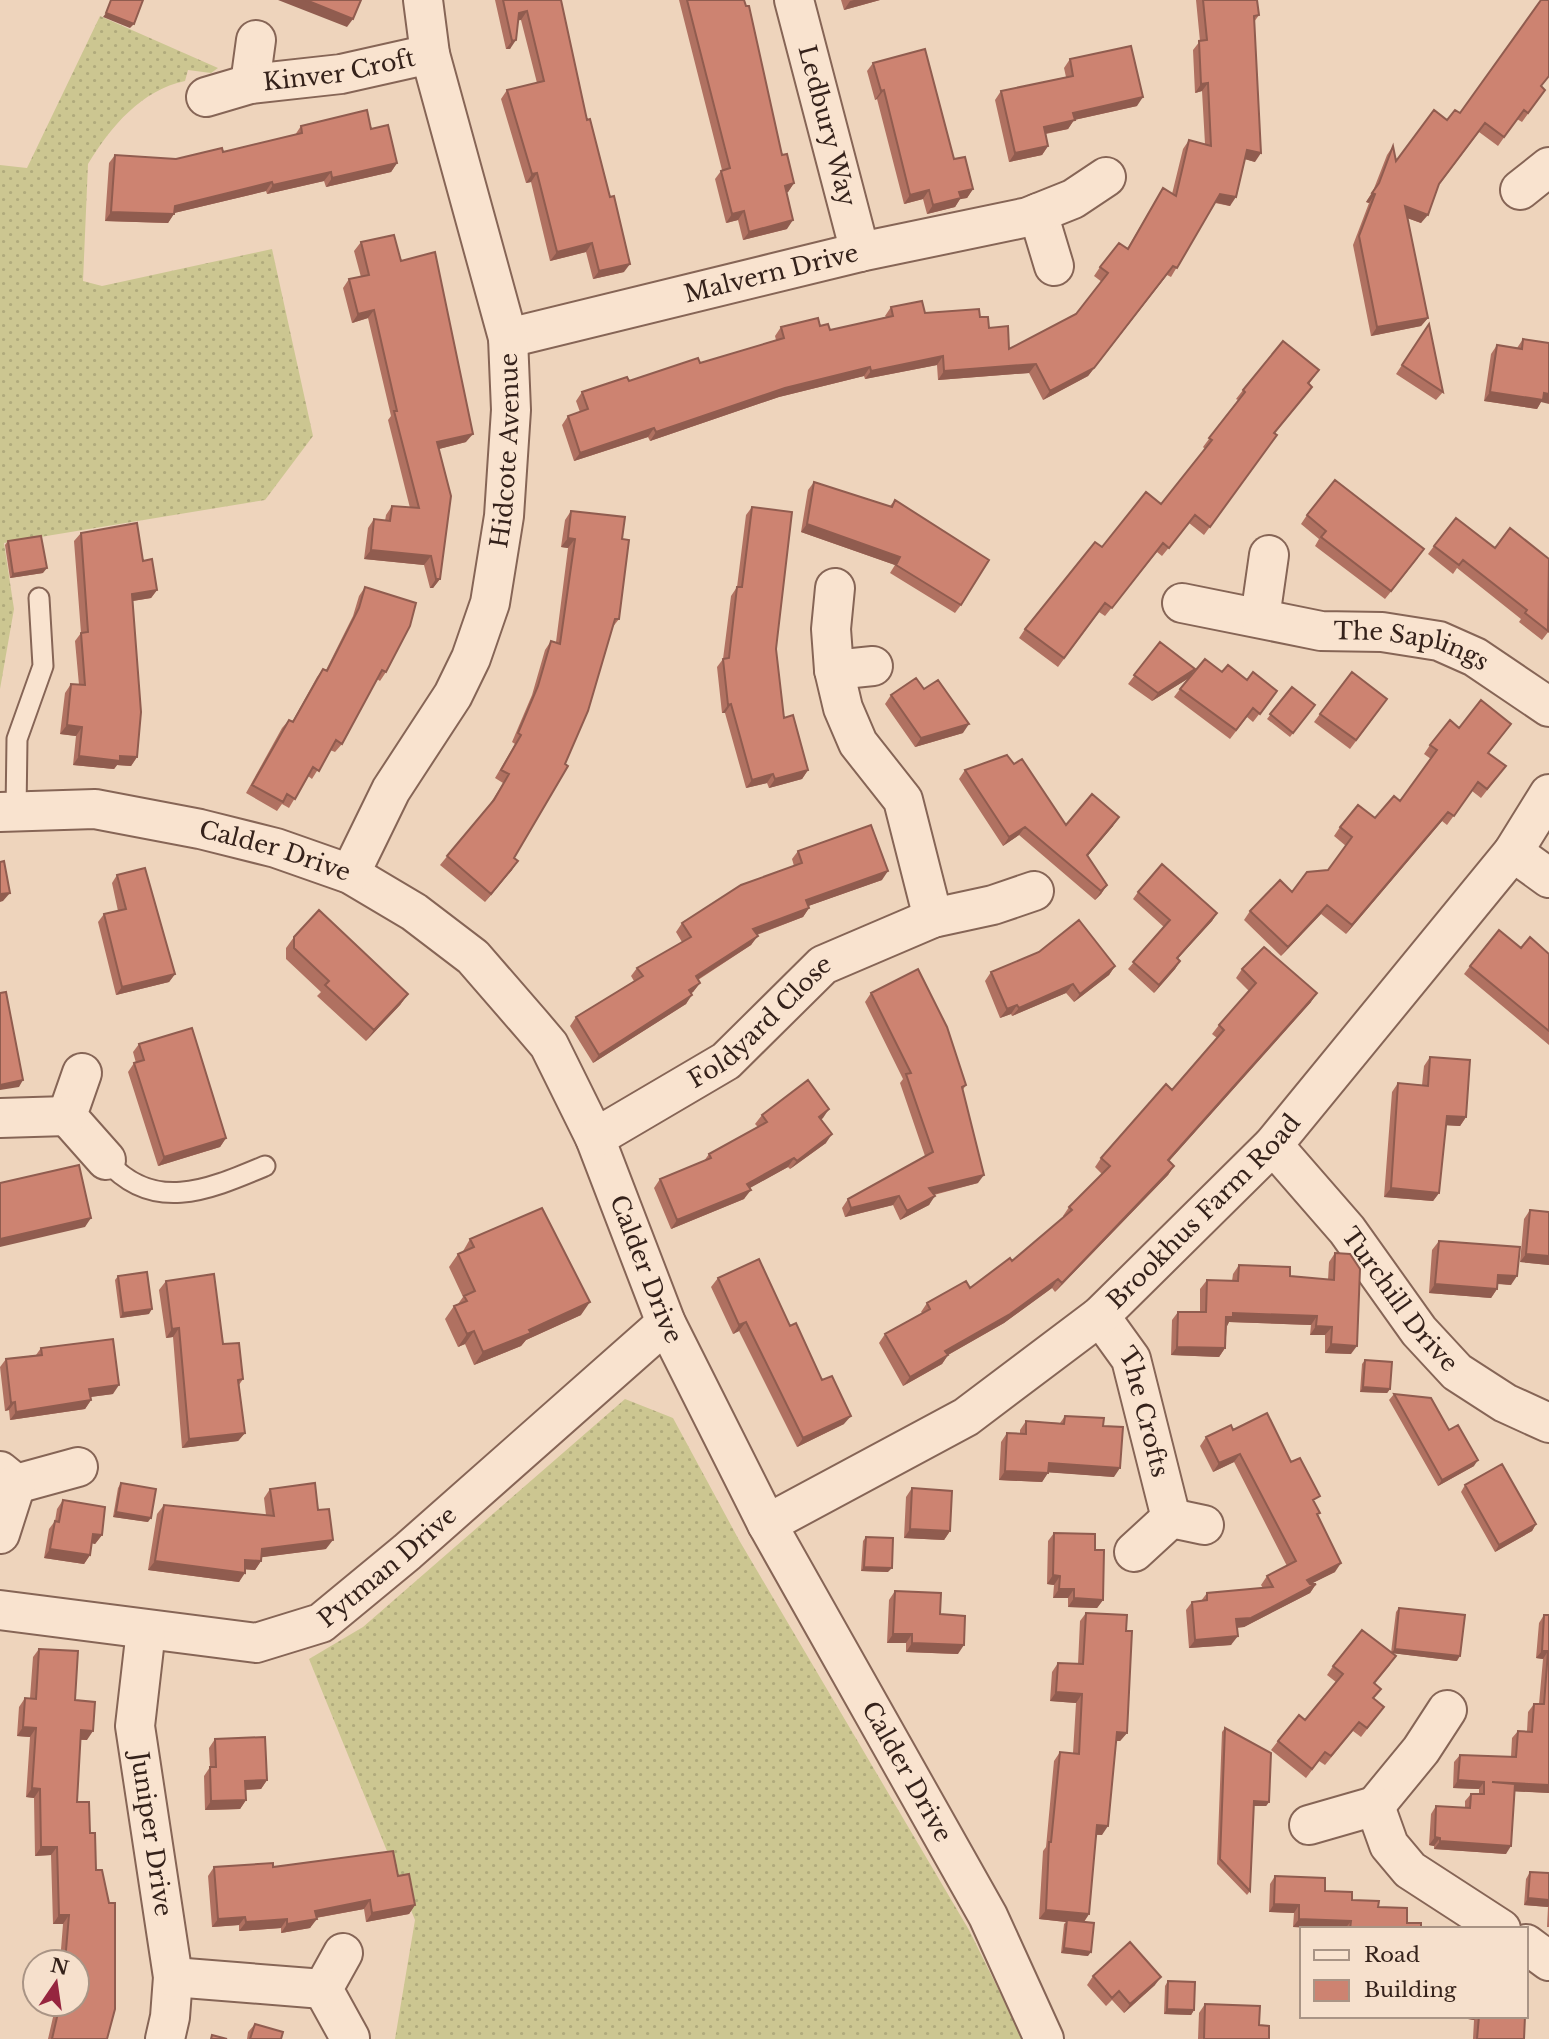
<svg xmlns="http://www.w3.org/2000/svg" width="1549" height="2039" font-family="'Libre Baskerville',serif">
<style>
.grass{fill:url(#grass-dots)}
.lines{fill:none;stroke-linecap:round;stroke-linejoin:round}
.service-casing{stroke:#866556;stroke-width:23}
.minor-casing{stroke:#866556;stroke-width:42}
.service{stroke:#f9e3cf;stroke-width:19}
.minor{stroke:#f9e3cf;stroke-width:38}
.wall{fill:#b07161}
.shaded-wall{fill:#905c4f}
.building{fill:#cd8371;stroke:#905c4f;stroke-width:2}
.labels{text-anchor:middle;stroke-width:7;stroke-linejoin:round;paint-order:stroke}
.street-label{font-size:24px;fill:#35221b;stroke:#f6e0cc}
</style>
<defs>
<pattern id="grass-dots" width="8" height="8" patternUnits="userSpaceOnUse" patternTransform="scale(1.75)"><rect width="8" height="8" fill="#ccc691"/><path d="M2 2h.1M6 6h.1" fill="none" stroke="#b0aa7c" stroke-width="1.8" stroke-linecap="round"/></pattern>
</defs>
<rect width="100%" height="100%" fill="#eed4bc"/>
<path class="grass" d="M100,16L218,68L211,73L188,70L185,81C142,90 111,126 88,164L83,281L102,286L272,249L313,436L265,500L4,543L14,609L0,689V165L27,168Z
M625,1399L673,1418L739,1540L969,1930L1023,2039H395L415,1920L309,1659L363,1627Z"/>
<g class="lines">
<defs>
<path id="service" d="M16,812L17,739L43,666L39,598
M106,1160C153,1214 208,1190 265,1166"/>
<g id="minor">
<path id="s1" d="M794,0L860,252"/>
<path d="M250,84L256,40"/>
<path id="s2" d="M206,97L250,84L341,74L430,54"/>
<path d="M1520,190L1549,167"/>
<path d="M1038,213L1054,266"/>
<path id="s3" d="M508,338L860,252L1028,217L1073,199L1106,177"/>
<path d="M835,588L831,629L834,670L843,708L858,743L903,800L933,918"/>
<path id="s4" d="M1182,603L1321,631L1382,632L1439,641L1475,657L1549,707"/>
<path d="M1260,618L1269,555"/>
<path d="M834,670L873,666"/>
<path id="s5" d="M0,812L95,809L200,829L276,848L350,874L414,912L473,957L532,1025L549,1045L595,1138L666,1323L767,1524L988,1916L1044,2039"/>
<path d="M1513,852L1549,878"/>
<path id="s6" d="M350,874L391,790L453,695L471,658L490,603L504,516L511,410L508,338L430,54L423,0"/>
<path d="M82,1073L67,1116L106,1160"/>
<path d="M0,1118L67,1116"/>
<path id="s7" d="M595,1138L726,1061L823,965L933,918L993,905L1034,891"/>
<path id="s8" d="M1273,1145L1347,1230L1419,1331L1457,1372L1505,1403L1549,1423"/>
<path id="s9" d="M1100,1316L1131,1359L1171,1518"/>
<path d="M0,1471L16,1484L78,1467"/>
<path id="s10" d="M767,1524L966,1417L1100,1316L1273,1145L1513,852L1549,794"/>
<path d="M0,1534L16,1484"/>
<path d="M1134,1552L1171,1518L1204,1525"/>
<path id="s11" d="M0,1610L256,1643L321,1623L407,1552L666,1323"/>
<path id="s12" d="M146,1630L135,1726L173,1977L170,2017L165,2039"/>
<path d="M1375,1806L1421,1750L1447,1710"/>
<path d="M1309,1825L1375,1806L1389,1845L1410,1870L1501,1929"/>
<path d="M1526,1944L1549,1961"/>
<path d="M343,1953L323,1989L350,2038"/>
<path d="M173,1977L323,1989"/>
</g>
</defs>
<use href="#service" class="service-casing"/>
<use href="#minor" class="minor-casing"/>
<use href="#service" class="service"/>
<use href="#minor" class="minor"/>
</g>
<path class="wall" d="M495,0H561L587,120L624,272L593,279L586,252L550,261L531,182L526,183L501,99L507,90L537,83L521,20H519L510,49H506Z
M679,0H744L782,155L794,183L788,192L786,193L787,229L743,240L738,220L726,223L715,179L721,171L722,170Z
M841,0H880L844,10Z
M1196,0H1257L1259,15L1254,22L1255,162L1245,159L1230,206L1215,203L1171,277L1167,275L1088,376L1043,400L1029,373L938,380L937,365L865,379L864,376L779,397L650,441L648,437L574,461L562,425L568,416L580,412L576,401L582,392L700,363L776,340L775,336L781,327L820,326L830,330L886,317L885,316L891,307L925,313L980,317L1009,349L1076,314L1102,282L1094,276L1100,267L1127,249L1163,188L1172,194L1183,149L1189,140L1205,144L1202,91L1195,93L1193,50L1200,41Z
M1070,59L1137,106L1074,120L1068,129L1046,134L1048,146L1042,155L1009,162L995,100L1001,91L1066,77L1064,68Z
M873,63L954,159L973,189L967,198L960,199L955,207L927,214L923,199L904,204L877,99L875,100L867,71Z
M1541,87L1545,90L1522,122L1517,119L1498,146L1479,132L1439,185L1421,223L1407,218L1428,318L1421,326L1371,336L1353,245L1369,203L1366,202L1373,191L1387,155L1393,146L1396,161L1447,120L1460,113Z
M301,126L371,129L397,163L391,172L326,187L324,181L267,194L266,191L174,213L168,223L105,221L109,163L115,155L176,159L223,152L295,135Z
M361,242L401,261L466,442L439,449L440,579L433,588H430L424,565L364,559L368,528L374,519L385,521L386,515L392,506L410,508L388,420L391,416L368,318L352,323L343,288L349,279L361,277L354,251Z
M1429,324L1443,392L1436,400L1396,374Z
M1523,339L1541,402L1537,409L1484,401L1491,354L1497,345L1517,348Z
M1319,370L1309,384L1312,387L1275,433L1277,435L1204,535L1189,523L1162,556L1157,552L1105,616L1099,612L1058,667L1019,638L1025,629L1102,547L1161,504L1205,449L1203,447L1238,400L1236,399L1243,390Z
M814,482L890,506L895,500L961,605L955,613L890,573L895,565L801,532L808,490Z
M752,507L776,649L784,718L808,770L802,779L769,788L767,783L746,788L725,713H722L717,667L723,659L731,596L737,587L746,515Z
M571,511L622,539L619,619L612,628L514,858L512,870L485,902L440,865L490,804L503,783L495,778L515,744L512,742L532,695L545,650L551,641L556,642L568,548L561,547L565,520Z
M1307,515L1418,558L1385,599L1315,546L1319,539L1301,524Z
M81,533L143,561L157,590L151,598L133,601L137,757L131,766L117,765L114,769L73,765L76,736L60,734L65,693L71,684L79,685L75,641L81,633L74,541Z
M8,541L43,573L10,578L5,545Z
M1434,546L1495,548L1549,559V631L1542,640L1519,622L1521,619L1457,568L1453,574L1428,554Z
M365,587L386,672L380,681L377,679L342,744L335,752L330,750L312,779L308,776L289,808L282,804L277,811L246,793L282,728L289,720L292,722L317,677L323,669L326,670L353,616L359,596Z
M1160,642L1195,669L1189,678L1152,701L1128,684Z
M1222,672L1277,691L1253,722L1247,717L1230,739L1174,697L1180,689Z
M1292,687L1315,705L1290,737L1267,719Z
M924,689L963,733L915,747L885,704L891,695Z
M1381,708L1350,749L1314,722L1320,714Z
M1459,728L1505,732L1489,753L1499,775L1481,798L1472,791L1447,825L1442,821L1346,934L1321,914L1281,956L1244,920L1250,911L1292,892L1328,870L1346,846L1334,836L1340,827L1375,818L1400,801L1431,759L1424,754L1430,745Z
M1014,764L1066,825L1113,826L1087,856L1107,885L1101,894L1095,900L1019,835L1003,846L959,779L965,770Z
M798,851L882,880L808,906L809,908L803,917L757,935L751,945L698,980L700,983L693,992L691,993L686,1004L593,1063L570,1026L576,1017L634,981L631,976L637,968L682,942L676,932L682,923L794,866L792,859Z
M117,875L175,974L169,982L116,995L98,922L104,914L118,911L112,883Z
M1138,892L1217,913L1212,921L1177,959L1180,961L1175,969L1154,993L1128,969L1164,927L1133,899Z
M294,937L408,994L400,1005L366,1041L317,996L321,992L286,959V948Z
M1549,954V1045L1464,974L1470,966Z
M1115,966L1109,975L1074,1002L1066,993L1012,1016L1011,1014L1000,1018L985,981L991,972Z
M1242,969L1311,1002L1169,1161L1174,1166L1168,1175L1055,1292L1052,1288L1004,1323L948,1355L942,1364L903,1386L879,1343L885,1334L922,1313L921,1312L927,1303L970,1288L1012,1261L1064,1217L1063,1216L1069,1207L1102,1174L1095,1167L1101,1158L1172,1090L1217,1038L1212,1034L1219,1025L1249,991L1236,978Z
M871,993L966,1085L962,1091L978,1183L934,1195L929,1205L900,1220L893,1205L845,1217L842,1208L848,1199L925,1156L900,1083L903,1079L865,1002Z
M139,1044L226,1138L220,1147L158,1166L128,1072L134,1063H136L133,1052Z
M1430,1057L1466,1117L1460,1126L1446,1125L1439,1193L1433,1201L1384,1197L1392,1092L1398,1083L1422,1085L1424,1066Z
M762,1115L823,1118L821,1119L826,1143L790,1169L788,1167L749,1188L744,1199L671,1229L654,1188L660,1179L704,1161L709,1154L758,1127L755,1124Z
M1530,1210L1549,1265L1520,1262L1524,1219Z
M470,1239L581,1315L526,1340L521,1346L474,1365L465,1344L458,1347L445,1319L454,1306L458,1304L463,1297L449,1267L458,1254L462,1253Z
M1439,1241L1511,1285L1497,1284V1289L1491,1298L1429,1293L1432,1250Z
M1335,1253L1351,1354L1325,1353V1335H1310L1311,1325L1229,1322L1227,1326L1225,1348L1219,1357L1171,1355L1172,1320L1178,1312H1200V1289L1207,1280L1232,1281L1233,1274L1239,1265L1290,1276L1328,1280L1329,1262Z
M118,1276L149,1314L120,1318L115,1280Z
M718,1278L790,1326L822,1380L844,1424L797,1447L739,1331L733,1334L711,1287Z
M166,1281L223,1344L243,1379L239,1385L245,1433L238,1441L182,1448L173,1337L166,1338L159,1290Z
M41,1348L113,1394L90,1397L91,1400L85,1409L10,1420L9,1410L5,1411L0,1367L6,1359L36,1355Z
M1365,1360L1390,1389L1387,1393L1360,1392L1362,1364Z
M1394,1394L1449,1430L1474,1466L1438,1486L1389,1400Z
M1065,1416L1103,1426L1114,1477L1048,1472L1042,1482L999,1480L1001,1442L1007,1433L1020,1434V1430L1026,1421L1060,1423Z
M1233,1430L1291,1462L1315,1504L1335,1572L1310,1584H1316L1310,1593L1244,1627L1237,1628L1231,1645L1189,1648L1186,1610L1192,1602L1201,1601L1207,1593L1263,1588L1261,1585L1267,1576L1287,1566L1234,1462L1213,1472L1200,1446L1206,1437Z
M121,1483L148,1522L113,1517L118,1488Z
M1465,1485L1536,1524L1532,1531L1495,1552L1461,1492Z
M912,1488L950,1531L944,1540L904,1538L906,1497Z
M270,1489L318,1510L326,1549L262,1557L261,1561L255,1570L245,1569L239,1582L148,1570L157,1514L164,1505L266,1515L264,1498Z
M63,1500L102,1535L95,1544L92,1543L90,1555L84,1564L44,1558L49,1529L55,1521L57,1509Z
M1054,1533L1095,1550L1103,1600L1097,1608L1068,1607V1598H1053L1054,1585L1047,1584L1048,1541Z
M866,1537L888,1572L861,1571L863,1541Z
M895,1591L940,1614L958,1654L906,1652V1643H887L889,1600Z
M1399,1608L1457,1661L1392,1653L1390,1665L1374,1684V1698L1384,1707L1361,1737L1353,1731L1325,1765L1319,1761L1306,1778L1271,1750L1278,1741L1305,1720L1336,1682L1327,1675L1333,1666L1391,1653L1396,1612Z
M1086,1613L1126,1631L1127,1733L1120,1741H1116L1102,1835H1096L1089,1914L1084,1922L1088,1956L1061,1953L1064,1924L1066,1922L1039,1919L1043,1851L1046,1847L1054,1761L1060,1752L1073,1753L1076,1703L1050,1701L1052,1672L1058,1663L1078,1664L1080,1621Z
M1544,1615H1549V1793L1515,1791L1506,1854L1434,1849V1846L1429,1845L1431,1814L1436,1806L1465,1808V1801L1471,1794H1479V1789L1453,1788L1454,1762L1460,1755L1511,1757L1512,1738L1518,1731H1527L1528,1712L1534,1704H1539L1543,1659L1536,1658L1539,1623Z
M39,1649L75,1700L87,1740H80L77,1802L90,1833L96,1870L107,2039H48L56,2004H77V1962H60L63,1924H53L51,1855L35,1856L34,1798L26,1797L30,1737L17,1736L19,1707L25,1698H30L33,1657Z
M1225,1728L1269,1802L1266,1806H1253L1250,1891L1247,1895L1217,1864L1222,1732Z
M215,1739L267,1780L261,1789L246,1790V1800L240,1809L205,1810L204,1776L210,1767L209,1748Z
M214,1867H273L398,1876L415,1905L409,1914L366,1922L364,1909L316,1918L310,1928L281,1933V1928L239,1931V1925L212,1927L208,1876Z
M1530,1872L1549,1873V1927H1547L1548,1907L1524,1905L1526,1879Z
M1275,1876L1352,1900L1378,1907L1407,1923L1421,1929H1335L1293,1927L1294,1913L1269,1912L1270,1884Z
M1093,1976L1155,1985L1124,2013L1112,2000L1106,2006L1087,1985Z
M1168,1981L1194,2010L1191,2015L1164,2014L1165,1986Z
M1205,2004L1259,2025L1269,2039H1198L1199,2013Z
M1469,2016H1525L1524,2039H1473L1474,2020L1468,2019Z
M255,2024L281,2039H247L248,2032Z"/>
<path class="shaded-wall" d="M278,0H306L353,19L347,27Z
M854,0H880L844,10L850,1Z
M527,11L521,20L513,21L519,13Z
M106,13L134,24L130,28L103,17Z
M516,40L510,49H506L512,41Z
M1208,83L1202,91L1195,93L1201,84Z
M884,90L877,99L875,100L881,91Z
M1143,97L1137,106L1074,120L1068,129L1038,135L1044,127L1073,113Z
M1048,146L1042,155L1009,162L1015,153Z
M1247,150L1261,153L1255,162L1241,158Z
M397,163L391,172L326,187L332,178Z
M331,172L324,181L267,194L273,185Z
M537,173L531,182L526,183L532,174Z
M272,182L266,191L170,214H174L168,223L105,221L111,212L175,206Z
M794,183L788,192L779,195L785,186Z
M973,189L967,198L960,199L955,207L927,214L933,205L959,192Z
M929,190L923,199L904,204L910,195Z
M1372,193L1375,194L1369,203L1366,202Z
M1220,194L1236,197L1230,206L1214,202Z
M1405,206L1428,215L1421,223L1399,215Z
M744,211L738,220L726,223L732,214Z
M793,220L787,229L743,240L749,232Z
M592,243L586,252L550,261L557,252Z
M630,264L624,272L593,279L599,271Z
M1167,275L1088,376L1043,400L1050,391Z
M374,310L368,318L352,323L358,314Z
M1428,318L1421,326L1371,336L1377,327Z
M943,356L937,365L865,379L871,371Z
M1036,364L1029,373L938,380L944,371Z
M870,367L864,376L779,397L650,441L656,432L785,388Z
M1490,392L1549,394V404L1541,402L1537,409L1484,401Z
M654,428L648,437L574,461L580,453Z
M473,434L466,442L431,451L437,442Z
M807,524L900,557L895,565L801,532Z
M568,538L575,539L568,548L561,547Z
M371,550L431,556L424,565L364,559Z
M47,568L43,573L10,578L13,574Z
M436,579H440L433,588H430Z
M157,590L151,598L126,602L132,594Z
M1195,669L1189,678L1152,701L1158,693Z
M731,704L725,713H722L728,705Z
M969,724L963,733L915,747L921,738Z
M67,725L82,727L76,736L60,734Z
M79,756H120L137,757L131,766L117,765L114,769L73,765Z
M808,770L802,779L769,788L775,779Z
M773,774L767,783L746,788L752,780Z
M1448,812L1442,821L1346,934L1352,925Z
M1119,817L1113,826L1081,864L1087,855Z
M1025,827L1019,835L1003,846L1009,837Z
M518,861L512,870L485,902L491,894Z
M888,871L882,880L800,909L806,900Z
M1107,885L1101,894L1095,900L1101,891Z
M10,893L3,901L0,902V894Z
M1327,905L1321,914L1281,956L1288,947Z
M809,908L803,917L747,938L753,929Z
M1217,913L1212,921L1171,966L1177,958Z
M758,936L751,945L689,985L696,976Z
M1180,961L1175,969L1154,993L1159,985Z
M1115,966L1109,975L1074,1002L1080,994Z
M175,974L169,982L116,995L122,987Z
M700,983L693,992L683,998L689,990Z
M1073,984L1066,993L1012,1016L1019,1008Z
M1317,993L1311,1002L1162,1169L1168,1160Z
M408,994L400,1005L366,1041L374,1030Z
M692,995L686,1004L593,1063L599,1055Z
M1017,1005L1011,1014L1000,1018L1007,1009Z
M23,1080L19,1087L0,1090V1085Z
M829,1109L823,1118L813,1125L819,1117Z
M1447,1116L1466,1117L1460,1126L1441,1125Z
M832,1134L826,1143L790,1169L797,1161Z
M226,1138L220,1147L158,1166L164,1157Z
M794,1158L788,1167L741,1193L747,1184Z
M1174,1166L1168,1175L1055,1292L1062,1283Z
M984,1175L978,1183L923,1197L929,1188Z
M1391,1188L1439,1193L1433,1201L1384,1197Z
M751,1190L744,1199L671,1229L677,1220Z
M899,1196L893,1205L845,1217L851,1208Z
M935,1196L929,1205L900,1220L907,1211Z
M91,1218L85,1227L0,1247V1239Z
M1526,1254L1549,1256V1265L1520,1262Z
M1498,1275L1517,1276L1511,1285L1492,1283Z
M1058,1279L1052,1288L1004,1323L939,1360L945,1351Z
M1435,1284L1497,1289L1491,1298L1429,1293Z
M590,1302L581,1315L526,1340L521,1346L474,1365L483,1352Z
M152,1309L149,1314L120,1318L123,1313Z
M1233,1313L1317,1316L1311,1325L1229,1322L1227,1326L1226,1317Z
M746,1322L739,1331L733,1334L739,1325Z
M1316,1326L1332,1327L1325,1335H1310Z
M179,1328L173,1337L166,1338L172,1329Z
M474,1331L465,1344L458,1347L467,1334Z
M1331,1344L1357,1346L1351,1354L1325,1353Z
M1177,1347L1225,1348L1219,1357L1171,1355Z
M948,1355L942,1364L903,1386L910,1377Z
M119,1385L113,1394L83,1398L89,1389Z
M1363,1387L1390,1389L1387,1393L1360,1392Z
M91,1400L85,1409L10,1420L16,1412Z
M15,1402L9,1410L5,1411L11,1403Z
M851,1416L844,1424L797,1447L803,1438Z
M245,1433L238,1441L182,1448L189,1439Z
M1240,1454L1234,1462L1213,1472L1219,1463Z
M1478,1460L1474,1466L1438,1486L1442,1480Z
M1049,1463L1120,1468L1114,1477L1043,1472Z
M1005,1471L1048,1473L1042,1482L999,1480Z
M116,1512L151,1518L148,1522L113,1517Z
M1536,1524L1532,1531L1495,1552L1499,1545Z
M910,1529L950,1531L944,1540L904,1538Z
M93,1534L102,1535L95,1544L87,1542Z
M333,1540L326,1549L256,1558L262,1549Z
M50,1549L90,1555L84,1564L44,1558Z
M245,1560L261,1561L255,1570L239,1569Z
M155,1561L245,1573L239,1582L148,1570Z
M1341,1563L1335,1572L1301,1589L1307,1580Z
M864,1567L892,1568L888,1572L861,1571Z
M1053,1575L1060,1576L1054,1585L1047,1584Z
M1316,1584L1310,1593L1244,1627L1230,1628L1236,1619Z
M1059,1589H1074L1068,1598H1053Z
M1074,1598L1103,1600L1097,1608L1068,1607Z
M893,1634H912L906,1643H887Z
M1238,1636L1231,1645L1189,1648L1195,1640Z
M912,1643L964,1645L958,1654L906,1652Z
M1395,1649L1460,1656L1457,1661L1391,1653Z
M1542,1651H1548L1543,1659L1536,1658Z
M1056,1692L1082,1694L1076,1703L1050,1701Z
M23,1727L36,1728L30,1737L17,1736Z
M81,1730L93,1731L87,1740L75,1739Z
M1117,1732L1127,1733L1120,1741H1110Z
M267,1780L261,1789L239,1790L245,1781Z
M1458,1780L1484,1782L1479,1789L1453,1788Z
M1492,1782L1549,1785V1793L1486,1790Z
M32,1788L40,1789L34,1798L26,1797Z
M246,1800L240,1809L205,1810L211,1801Z
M1254,1801L1269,1802L1266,1806H1250Z
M1097,1825L1108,1826L1102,1835L1091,1834Z
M1435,1837L1440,1838L1434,1846L1429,1845Z
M1440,1841L1511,1846L1506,1854L1434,1849Z
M41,1847H57L51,1855L35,1856Z
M1528,1898L1549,1900V1906L1548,1907L1524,1905Z
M370,1900L364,1909L309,1919L315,1911Z
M1274,1904L1299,1905L1294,1913L1269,1912Z
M415,1905L409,1914L366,1922L372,1913Z
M1046,1910L1089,1914L1083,1923L1067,1920L1066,1922L1039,1919Z
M59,1915H69L63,1924H53Z
M245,1917L239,1925L212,1927L218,1919Z
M287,1919L281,1928L239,1931L246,1922Z
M317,1919L310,1928L281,1933L287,1924Z
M1299,1919L1351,1921L1345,1929L1293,1927Z
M1064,1948L1091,1952L1088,1956L1061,1953Z
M1161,1977L1155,1985L1124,2013L1130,2004Z
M1167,2009L1194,2010L1191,2015L1164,2014Z
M1471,2016H1477L1474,2020L1468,2019Z"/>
<path class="building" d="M111,0H143L134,24L106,13Z
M306,0H361L353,19Z
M503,0H561L587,120L590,119L610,197L614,196L630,264L599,271L592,243L557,252L537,173L532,174L507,90L544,81L527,11L519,13L516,40L512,41Z
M687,0H744L746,6H749L782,155L787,154L794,183L785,186L793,220L749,232L744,211L732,214L721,171L730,168Z
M1203,0H1257L1259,15L1254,16L1261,153L1247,150L1236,197L1220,194L1177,268L1173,266L1094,368L1050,391L1036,364L944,371L943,356L871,371L870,367L785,388L656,432L654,428L580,453L568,416L588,409L582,392L627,377L629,381L698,358L700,363L784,338L781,327L818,318L820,326L828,324L830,330L893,316L891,307L922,301L925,313L979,309L980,317H988L989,328L1008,326L1009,349L1076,314L1108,273L1100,267L1119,243L1128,249L1163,188L1176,196L1189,140L1211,146L1208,83L1201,84L1199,41L1207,40Z
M1541,0H1549V76L1541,86L1545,90L1528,113L1524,110L1504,137L1485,123L1439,184L1428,215L1405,206L1428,318L1377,327L1359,236L1375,194L1372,193L1379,183L1393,146L1396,161L1434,110L1447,120L1455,110L1460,113Z
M1131,46L1143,97L1073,113L1075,120L1044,127L1048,146L1015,153L1001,91L1073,76L1070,59Z
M925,49L954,159L965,157L973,189L959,192L961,198L933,205L929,190L910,195L884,90L881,91L873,63Z
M367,110L371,129L388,125L397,163L332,178L331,172L273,185L272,182L175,206L174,214L111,212L115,155L176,159L222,148L223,152L302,133L301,126Z
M394,235L401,261L435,252L473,434L437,442L451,496L440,579H436L431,556L371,550L374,519L390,521L392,506L419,508L394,411H397L374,310L358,314L349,279L369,275L361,242Z
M1429,324L1443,392L1402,365Z
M1523,339L1549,343V394L1544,393L1543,400L1490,392L1497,345L1522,349Z
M1283,341L1319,370L1308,383L1312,387L1274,433L1277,435L1210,527L1195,515L1169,548L1163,543L1112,608L1105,603L1064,658L1025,629L1095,542L1102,547L1146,492L1161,504L1212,440L1209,438L1245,392L1243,390Z
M1335,480L1424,549L1391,591L1321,537L1326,531L1307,515Z
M814,482L892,507L895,500L989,560L961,605L896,565L900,557L807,524Z
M752,507L792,512L776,649L784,718L793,715L808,770L775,779L773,774L752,780L731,704L728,705L723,659L729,658L737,587H742Z
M571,511L625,517L622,539L629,540L619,619H615L588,711L565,764L568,766L514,858L518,861L491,894L447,856L494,800L509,774L501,770L521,735L518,733L538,686L551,641L560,644L575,539L568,538Z
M1456,518L1495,548L1510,528L1549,559L1548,631L1525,613L1527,610L1463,560L1459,565L1434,546Z
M137,523L143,561L152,559L157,590L132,594L141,712L137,757L120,756V761L79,756L82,727L67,725L71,684L85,685L81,633L88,632L81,533Z
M41,536L47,568L13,574L8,541Z
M365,587L416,603L410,626L386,672L382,670L342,744L336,740L319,771L313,767L295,799L287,794L283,802L252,785L289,720L293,722L323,669L327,671L359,608Z
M1160,642L1195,669L1158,693L1134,675Z
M1205,659L1222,672L1228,665L1247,680L1253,672L1277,691L1260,714L1253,708L1236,730L1180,689Z
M1352,672L1387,699L1356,740L1320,714Z
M916,678L924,689L938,680L969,724L921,738L891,695Z
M1292,687L1315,705L1293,733L1270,714Z
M1481,700L1511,724L1488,753L1506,766L1487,789L1478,782L1454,816L1448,812L1352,925L1327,905L1288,947L1250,911L1280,880L1292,892L1307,872L1328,870L1352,837L1340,827L1358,805L1375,818L1394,796L1400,801L1437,750L1430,745L1450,720L1459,728Z
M1007,755L1014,764L1022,759L1066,825L1092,794L1119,817L1087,855L1107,885L1101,891L1025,827L1009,837L965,770Z
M871,825L888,871L806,900L809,908L753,929L758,936L696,976L700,983L689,990L692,995L599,1055L576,1017L643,976L637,968L691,937L682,923L741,885L802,863L798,851Z
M4,861L10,893L0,894V862Z
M1162,864L1217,913L1177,958L1180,961L1159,985L1133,962L1170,920L1138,892Z
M145,868L175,974L122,987L104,914L126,909L117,875Z
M319,910L408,994L374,1030L325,985L329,981L294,948V937Z
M1079,920L1115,966L1080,994L1073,984L1019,1008L1017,1005L1007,1009L991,972L1039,952Z
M1499,930L1521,948L1530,937L1549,954V1031L1470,966Z
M1264,947L1317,993L1168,1160L1174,1166L1062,1283L1058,1279L1010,1314L945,1351L948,1355L910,1377L885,1334L930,1309L927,1303L966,1281L970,1288L1010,1258L1012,1261L1072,1210L1069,1207L1110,1166L1101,1158L1166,1084L1172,1090L1224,1030L1219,1025L1256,983L1242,969Z
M918,969L947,1027L966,1085L962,1087L984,1175L929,1188L935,1196L907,1211L899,1196L851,1208L848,1199L933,1152L906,1074L911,1073L871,993Z
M6,992L23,1080L0,1085V993Z
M192,1028L226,1138L164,1157L134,1063L144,1060L139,1044Z
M1430,1057L1470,1060L1466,1117L1447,1116L1439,1193L1391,1188L1398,1083L1428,1086Z
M808,1080L829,1109L819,1117L832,1134L797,1161L794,1158L747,1184L751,1190L677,1220L660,1179L711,1158L709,1154L767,1122L762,1115Z
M79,1165L91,1218L0,1239V1183Z
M542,1208L590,1302L529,1330L531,1333L483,1352L474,1331L467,1334L454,1306L467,1301L464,1296L475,1291L458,1254L474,1247L470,1239Z
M1530,1210L1549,1212V1256L1526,1254Z
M1439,1241L1520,1247L1517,1276L1498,1275L1497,1289L1435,1284Z
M1335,1253L1350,1254L1360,1269L1357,1346L1331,1344L1332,1327L1316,1326L1317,1316L1233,1313V1317H1226L1225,1348L1177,1347L1178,1312H1206L1207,1280L1238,1281L1239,1265L1290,1267V1276L1334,1280Z
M759,1259L790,1326L796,1323L822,1380L832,1376L851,1416L803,1438L746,1322L739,1325L718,1278Z
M147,1272L152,1309L123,1313L118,1276Z
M214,1274L223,1344L239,1343L243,1379L238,1380L245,1433L189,1439L179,1328L172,1329L166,1281Z
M113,1339L119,1385L89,1389L91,1400L16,1412L15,1402L11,1403L6,1359L42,1355L41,1348Z
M1365,1360L1392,1362L1390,1389L1363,1387Z
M1394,1394L1431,1398L1449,1430L1458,1425L1478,1460L1442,1480Z
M1267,1413L1291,1462L1300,1458L1320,1496L1313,1500L1320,1513L1317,1514L1341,1563L1307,1580L1310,1584H1316L1251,1618L1236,1619L1238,1636L1195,1640L1192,1602L1207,1600V1593L1273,1587L1267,1576L1296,1561L1240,1454L1219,1463L1206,1437L1231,1425L1233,1430Z
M1065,1416L1104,1418L1103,1426L1123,1427L1120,1468L1049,1463L1048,1473L1005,1471L1007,1433L1026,1434V1421L1064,1424Z
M1502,1464L1536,1524L1499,1545L1465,1485Z
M121,1483L156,1489L151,1518L116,1512Z
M315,1483L318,1510L329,1509L333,1540L262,1549L261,1561L245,1560V1573L155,1561L164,1505L274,1516L270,1489Z
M912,1488L952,1491L950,1531L910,1529Z
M63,1500L105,1507L102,1535L93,1534L90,1555L50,1549L55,1521L59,1522Z
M1054,1533L1095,1534V1550H1104L1103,1600L1074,1598V1589H1059L1060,1576L1053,1575Z
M866,1537L893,1538L892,1568L864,1567Z
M895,1591L941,1593L940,1614L965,1616L964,1645L912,1643V1634H893Z
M1399,1608L1465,1615L1460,1656L1395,1649Z
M1086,1613L1127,1615L1126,1631H1132L1127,1733L1117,1732L1108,1826L1097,1825L1089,1914L1046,1910L1049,1842H1051L1060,1752L1079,1754L1082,1694L1056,1692L1058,1663L1083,1664Z
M1544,1615H1549V1785L1492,1782L1515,1784L1511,1846L1440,1841V1838L1435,1837L1436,1806L1470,1808L1471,1794H1484V1782L1458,1780L1460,1755L1516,1757L1518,1731L1532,1732L1534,1704H1544L1548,1651H1542Z
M1362,1630L1396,1656L1374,1683L1381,1689L1373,1698L1384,1707L1367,1728L1359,1722L1331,1756L1325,1752L1312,1769L1278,1741L1299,1715L1305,1720L1343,1674L1333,1666Z
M39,1649L78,1651L75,1700L95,1702L93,1731L81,1730L77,1802H89L90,1833H95L96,1870H102L109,1903H115V2009L107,2039H52L60,2004H77V1962H65L69,1915H59L57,1847H41L40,1789L32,1788L36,1728L23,1727L25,1698L36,1699Z
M1225,1728L1271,1753L1269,1802L1254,1801L1250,1891L1220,1859Z
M265,1737L267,1780L245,1781L246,1800L211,1801L210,1767H216L215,1739Z
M393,1851L398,1876L409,1874L415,1905L372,1913L370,1900L315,1911L317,1919L287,1924V1919L246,1922L245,1917L218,1919L214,1867L273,1863V1867Z
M1530,1872L1549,1873V1900L1528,1898Z
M1275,1876L1325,1878V1891L1352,1892V1900L1379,1901L1378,1907L1407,1908V1923H1421V1929H1350L1351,1921L1299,1919V1905L1274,1904Z
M1067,1920L1094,1923L1091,1952L1064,1948Z
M1130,1942L1161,1977L1130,2004L1119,1991L1112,1998L1093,1976Z
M1168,1981L1195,1982L1194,2010L1167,2009Z
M1205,2004L1260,2006L1259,2025L1269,2026V2039H1204Z
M1479,2016H1525L1524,2039H1477Z
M255,2024L283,2032L281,2039H250Z
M212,2035L227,2039H211Z"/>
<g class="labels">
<g class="street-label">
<text dy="8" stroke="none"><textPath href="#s2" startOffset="136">Kinver Croft</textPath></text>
<text dy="8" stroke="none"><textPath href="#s1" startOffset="130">Ledbury Way</textPath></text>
<text dy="8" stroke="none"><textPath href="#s3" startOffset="271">Malvern Drive</textPath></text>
<text dy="8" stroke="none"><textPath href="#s6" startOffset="460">Hidcote Avenue</textPath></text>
<text dy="8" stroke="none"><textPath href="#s4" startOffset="234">The Saplings</textPath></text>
<text dy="8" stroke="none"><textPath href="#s5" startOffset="280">Calder Drive</textPath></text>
<text dy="8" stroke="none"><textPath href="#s7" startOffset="203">Foldyard Close</textPath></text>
<text dy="8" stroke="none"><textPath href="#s10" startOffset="541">Brookhus Farm Road</textPath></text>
<text dy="8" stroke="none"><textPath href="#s5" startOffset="868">Calder Drive</textPath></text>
<text dy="8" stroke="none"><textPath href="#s8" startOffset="200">Turchill Drive</textPath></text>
<text dy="8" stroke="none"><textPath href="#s9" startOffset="108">The Crofts</textPath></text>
<text dy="8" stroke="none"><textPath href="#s11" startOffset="413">Pytman Drive</textPath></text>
<text dy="8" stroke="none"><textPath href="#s5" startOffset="1435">Calder Drive</textPath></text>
<text dy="8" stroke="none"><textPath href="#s12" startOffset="206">Juniper Drive</textPath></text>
</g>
</g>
<rect x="1300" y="1927" width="228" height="91" fill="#f6e0cc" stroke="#a99485" stroke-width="2"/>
<rect x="1314" y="1950" width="35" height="10" fill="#f9e3cf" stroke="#a99485" stroke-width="2"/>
<text x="1364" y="1962" font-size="21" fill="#35221b">Road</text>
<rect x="1314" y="1980" width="35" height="21" fill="#cd8371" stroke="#a99485" stroke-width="2"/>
<text x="1364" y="1997" font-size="21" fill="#35221b">Building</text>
<g transform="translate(56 1983) rotate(13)"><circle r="33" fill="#f6e0cc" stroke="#a99485" stroke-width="2"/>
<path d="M0-5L12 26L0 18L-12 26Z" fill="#96253f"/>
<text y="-10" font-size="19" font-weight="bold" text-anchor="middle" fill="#35221b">N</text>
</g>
</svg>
